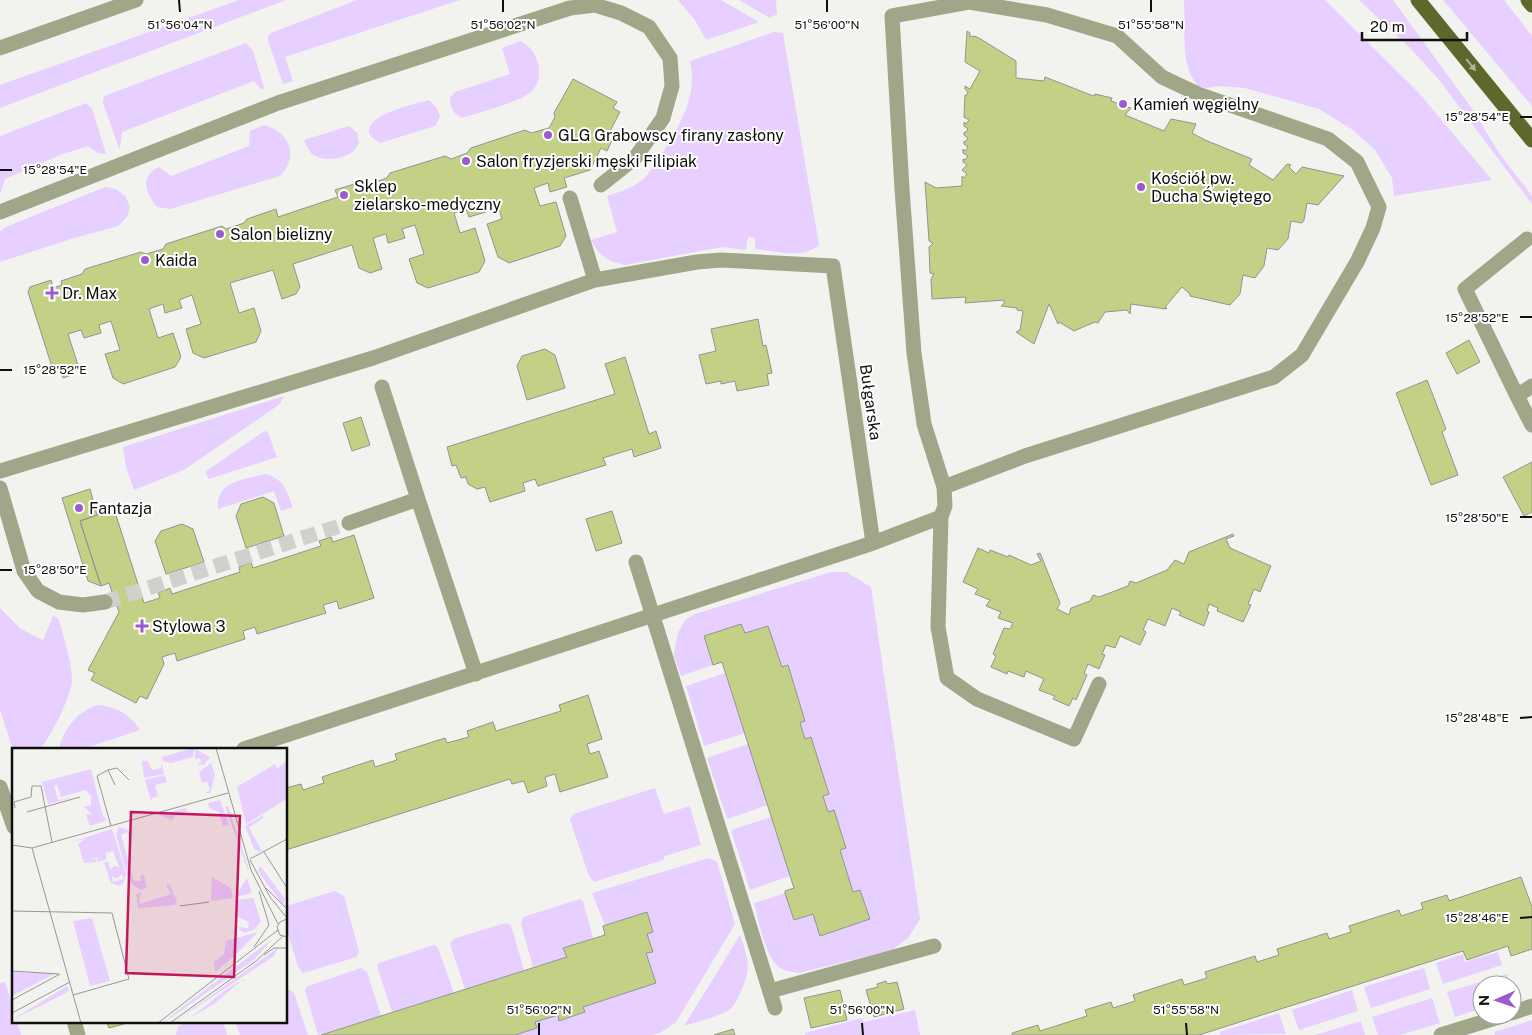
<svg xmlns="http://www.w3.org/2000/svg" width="1532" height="1035" font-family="'Public Sans',sans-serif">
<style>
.green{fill:#e7cfff}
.building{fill:#c2d186;stroke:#939490}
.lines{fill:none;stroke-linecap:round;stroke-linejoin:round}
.minor-tunnel{stroke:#d0d1cc;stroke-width:15;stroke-dasharray:15 8;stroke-linecap:butt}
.minor{stroke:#a0a788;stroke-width:15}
.major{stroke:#5e682c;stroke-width:15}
.oneway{fill:#aeb496}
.ticks{fill:none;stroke:#0f100e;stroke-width:2}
.poi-dot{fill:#9d5acf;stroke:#fff;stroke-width:2}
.labels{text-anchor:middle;stroke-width:4;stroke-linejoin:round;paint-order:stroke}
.poi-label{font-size:16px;fill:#0f100e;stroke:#fff;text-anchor:start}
.street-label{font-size:16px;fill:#0f100e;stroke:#fff}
.inset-road{fill:none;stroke:#979894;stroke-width:1}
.view{fill:#c2185b;fill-opacity:0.15;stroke:#c2185b;stroke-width:2.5}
.inset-edge{fill:none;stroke:#0f100e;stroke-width:2.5}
.ticks-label{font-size:12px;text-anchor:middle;fill:#0f100e;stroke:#fff;stroke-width:4;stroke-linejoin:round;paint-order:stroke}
</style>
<rect width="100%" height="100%" fill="#f2f3ee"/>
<path class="green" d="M239,0H286L0,108V85Z
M357,0H460L285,57L293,81L283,84L268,41V37L271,33Z
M678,0H721L759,22L706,40L695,20Z
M739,0H776L777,14L770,18Z
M1184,0H1325L1418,92L1492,180L1394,196L1392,178L1375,150L1353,130L1319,109L1245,88L1220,86L1206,88L1198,86C1179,65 1186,27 1184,0Z
M1359,0H1393L1473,110L1499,153L1532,196V204L1440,81L1412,50Z
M1443,0H1504L1532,36V106Z
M774,32L783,33L819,245C802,260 776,251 755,249V238L748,237L746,250L722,247L625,265C607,261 599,256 591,240L617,232L607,196C619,192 633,188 642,180C650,173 656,163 661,155C680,126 698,96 690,61Z
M520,41C530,46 536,54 538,64C540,72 539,84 533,90C524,101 477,113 462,118C453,113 450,108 450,98L455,92L510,74L502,48Z
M246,43L253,51L265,90L260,88L254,81L122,132L120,148H119L103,103L104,96Z
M429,100L437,108L440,117L435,126L380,143C376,140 370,137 369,132C366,114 416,104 429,100Z
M86,103L92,108L106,154L98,153L88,146L60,155L5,179L0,194V136Z
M264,125C290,132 299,156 280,176L170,209L157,207C146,194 139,176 159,167L171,176L249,146L250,131Z
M349,126L357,133L359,142C358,144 357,147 355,149C347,160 319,163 310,152C308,149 306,144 304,140Z
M105,187L116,189L126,197L130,207L127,217L118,226L71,239L0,262V231L8,226Z
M284,396L280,404L184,470L134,490L126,467L123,447Z
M264,431L268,432L277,457L209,479L205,472Z
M266,474C285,480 286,490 293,507L281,511L274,491L218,509C215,481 245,479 266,474Z
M831,572H846L871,587L920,919L908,938L892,950L799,973C792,972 783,971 777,966C765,954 758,919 754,903L785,893L794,920L813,914L820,936L870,919L860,890L853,892L840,850L846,847L834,810L828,812L823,796L829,794L811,738L805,739L800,723L805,721L788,666L782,667L768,626L745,633L741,624L704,636L713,665L681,676L674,656L675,647L678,633L685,620L695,614Z
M0,608L21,629L43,640L53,616L58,618C63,633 73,666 72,682C70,698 51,737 40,749H14V753L0,710Z
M725,673L745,733L704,746L686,686Z
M98,705C117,707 130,714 140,730L82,749H59C63,729 79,710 98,705Z
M748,744L768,805L727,819L707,758Z
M655,788L664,814L690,806L701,845L665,856L663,860L594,882L589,876L570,820L573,814Z
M771,817L790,876L750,890L731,830Z
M709,858L717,862L735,924L676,1022L660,1033L652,1035H515L537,1028L535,1022L558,1015L559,1021L585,1013L583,1007L656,983L646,953L652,952L647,934L652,932L647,912L605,925L592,893Z
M335,891L344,896L359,951L357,957L303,973L298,967L286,927V906Z
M580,899L583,901L593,938L564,948L567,957L533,967L521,924L523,917Z
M505,923L511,925L524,970L465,989L450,944L453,939Z
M740,935C749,961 752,969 739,995C737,1000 734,1007 729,1010C715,1018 699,1021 684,1026Z
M434,945L438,948L454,993L392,1012L377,966L379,963Z
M1498,952L1502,965L1443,984L1436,963L1463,954L1465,962Z
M361,968L367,972L381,1016L318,1035L305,990L308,986Z
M1424,968L1430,989L1371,1008L1364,987Z
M1507,974L1510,985H1482V1008L1455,1017L1447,992Z
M5,982L14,1010V1021H17L21,1035H0V983Z
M290,990L294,993L308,1035H240L235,1021H286V991Z
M1352,990L1358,1011L1299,1030L1292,1010Z
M1432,998L1440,1023L1400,1035H1378L1372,1017Z
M915,1010L920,1035H805V1033L862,1018L864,1022Z
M1279,1013L1286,1034L1220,1035V1032Z
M1532,1020V1035H1495L1494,1032Z
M195,1021H223L227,1035H176L178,1026Z
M1361,1021L1365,1035H1315Z"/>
<path class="building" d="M967,31L970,33V37L974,36L979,38L1016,61V78L1044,81L1045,77L1091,95L1095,96V94L1112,98L1111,101L1131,108L1125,115L1164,131L1171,119L1196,124L1192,133L1205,140L1252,159L1249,165L1273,180L1287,164L1291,165L1289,167L1296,174L1302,167L1344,176L1318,205L1307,203L1304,220L1302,223L1291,221L1288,239L1278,250L1267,248L1264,266L1255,278L1243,275L1240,294L1230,305L1190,296V294L1182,287L1165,307L1167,308L1166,309L1131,304L1130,314L1127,310L1105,312L1098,323L1095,322L1074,331L1059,322L1058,324L1049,304L1034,344L1016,332L1020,330L1023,311L1017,310V308L1001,306L1004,304V300L965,303L966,297L932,299L931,279L934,274L930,273L929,247L933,243L929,241L925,182L936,188L962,186V176L964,178L967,174L962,170L967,165L963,162V159L965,160L968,156L963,153V149L965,151L968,147L964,144V141L965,142L968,138L964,135V132L965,133L968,129L964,126V122L966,124L969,120L964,117L965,95L966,96L968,92L965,89V86L970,89L980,71L965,62Z
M573,79L617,102L613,108L620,112L609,133L614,136L607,151L601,148L590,170L564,178L567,187L550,192L548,183L534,188L540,206L556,202L566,236L560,246L509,263L498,257L487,224L502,219L496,199L483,204L486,212L469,217L466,209L454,213L460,233L475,228L485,261L479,272L428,288L417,283L409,259L424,254L415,225L402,229L405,238L388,243L386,234L373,238L382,269L370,273L359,268L352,245L293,264L300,287L296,294L282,299L273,270L230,283L239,313L254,308L261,331L256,342L204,358L193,353L186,329L201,324L192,295L179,300L182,308L165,313L163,304L149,309L158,338L173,333L181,357L175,367L123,384L113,378L105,354L120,350L111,321L99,325L101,333L84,338L81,330L68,334L78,365L72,367L74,374L63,378L61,371L54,373L28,292L30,287L51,280L53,288L62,285L61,281L82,274L85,269L141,252L146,254L163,249L166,244L222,226L226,229L244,223L247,219L276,209L278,217L338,197L335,190L364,181L369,184L387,178L390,173L445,156L451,159L467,153L471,148L525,130L531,133L549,128L555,117L554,113Z
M758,319L763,346L766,345L772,373L767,374L769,385L737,391L735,381L721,384V381L706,384L699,355L716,351L711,329Z
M1469,340L1480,362L1457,374L1446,353Z
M545,349L555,355L565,388L527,400L517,366L522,356Z
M625,357L649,434L656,431L661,448L634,457L632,449L603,458L606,465L538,486L535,479L523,483L525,491L490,502L485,487L477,489L468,484L466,477L461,478L456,465L452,466L447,447L615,394L605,364Z
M1427,380L1446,429L1442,432L1458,475L1431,485L1396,393Z
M361,417L370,445L352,451L343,423Z
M1532,462V512L1524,516L1503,477Z
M90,489L97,515L80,521L101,586L88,581L62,498Z
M263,497L274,503L284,536L246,548L236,516L241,504Z
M114,509L144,603L160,598L158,593L170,588L172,594L240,572L239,567L251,562L253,568L321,546L319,541L331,537L333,542L354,535L374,598L339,609L337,601L323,605L326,613L257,634L255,627L243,631L245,639L177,661L175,653L162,657L164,664L147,699L140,696L136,703L91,680L95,673L88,670L119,612L109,583L101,586L80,521Z
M612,511L622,543L596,551L586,519Z
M182,524L193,529L204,562L166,574L155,541L161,531Z
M1233,534L1234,536L1226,539L1230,548L1271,566L1260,592L1254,589L1248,604L1251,605L1243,622L1217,611L1218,608L1209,604L1207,611L1209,612L1204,626L1179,615L1181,612L1172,608L1165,626L1148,619L1143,630L1146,632L1140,645L1120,636L1115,648L1106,645L1102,654L1105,655L1099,669L1088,664L1084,673L1087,675L1076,700L1073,698L1069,706L1053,699L1055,696L1039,690L1044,679L1026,671L1024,677L1008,671L1007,674L991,667L996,656L993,654L1004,628L1010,629L1013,623L998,618L1001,612L986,606L990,600L975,594L978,589L963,582L978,548L989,553L990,550L1008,557L1009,555L1031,565L1041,561L1037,554L1040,553L1060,603L1057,609L1069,615L1071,608L1090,601L1093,595L1099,597L1128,586L1130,581L1136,583L1167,570L1175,560L1184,564L1189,552Z
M741,624L745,633L768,626L782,667L788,665L805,721L800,723L805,739L811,737L829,794L823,796L828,812L834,810L846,848L840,850L853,892L860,890L870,919L820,936L813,914L794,920L785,893V891L794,888L792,882L722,662L713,665L704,636Z
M588,695L602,739L587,744L590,754L599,751L608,777L560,792L555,774L545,777L547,786L528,793L524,781L512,784L510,779L286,850V788L301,784L303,790L324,783L322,777L373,760L375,767L397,760L395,754L445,738L447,743L469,737L467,731L493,722L496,731L561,711L559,705Z
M1521,877L1532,907V949L1511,956L1508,946L1467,960L1463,951L1199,1035H1012V1033L1038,1025L1040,1031L1087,1016L1085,1010L1111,1002L1113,1008L1135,1001L1133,995L1182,979L1184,985L1207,978L1205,972L1255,956L1257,962L1279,955L1277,949L1327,933L1329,939L1351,932L1349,926L1399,910L1401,916L1423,909L1421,903L1447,895L1449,901Z
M647,912L653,932L647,934L653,952L646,953L656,983L583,1007L585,1012L559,1021L558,1015L535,1022L537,1028L515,1035H321L567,957L563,948L605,935L603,926Z
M886,981L887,984L897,982L904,1009L874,1017L866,990L878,987L877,984Z
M840,990L847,1020L811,1028L804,998Z
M106,1021H123L124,1024L109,1028Z
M733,1029L735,1035H714Z"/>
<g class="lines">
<path class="minor-tunnel" d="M105,602L349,523"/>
<path class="minor" d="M0,48L136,0
M570,198L595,280
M0,212L278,103L570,8L595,5L621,13L649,27L670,58L672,86L663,118L635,158L601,185
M1527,239L1465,289L1517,396L1532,386
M382,387L418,499L476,674
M1517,396L1532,425
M0,471L373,358L595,280L697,262L721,260L833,266L873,543
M944,487L1025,456L1274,377L1302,355L1357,262L1373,228L1379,207L1357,162L1328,139L1198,94L1162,77L1117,36L1047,15L969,2L892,16L902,189L914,353L924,424L944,487L945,506L941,517L938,627L947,678L977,699L1074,739L1099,684
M0,488L24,571L38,591L59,602L83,605L105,602
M349,523L418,499
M636,562L775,1008
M244,749L873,543L941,517
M0,787L14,827
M770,991L934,946
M1512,1013L1532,1006
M74,1021L78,1035
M1441,1035L1505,1015"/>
<path class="major" d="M1418,0L1532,140
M1528,0L1532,5"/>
</g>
<defs><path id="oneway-solid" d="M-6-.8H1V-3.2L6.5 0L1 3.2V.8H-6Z" transform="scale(1.25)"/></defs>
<use class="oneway" href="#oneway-solid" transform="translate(1471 65) rotate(51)"/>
<path class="ticks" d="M179,0L180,12M503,0V12M827,0V12M1151,0V12M1520,117H1532M0,170H12M1520,317H1532M0,370H12M1520,517H1532M0,570H12M1520,718L1532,717M1520,918L1532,917M539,1023V1035M862,1023L863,1035M1186,1023L1187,1035"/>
<g class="poi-dot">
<circle cx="1123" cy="104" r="5"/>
<circle cx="548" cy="135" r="5"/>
<circle cx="466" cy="161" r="5"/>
<circle cx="1141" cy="187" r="5"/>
<circle cx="344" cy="195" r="5"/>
<circle cx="220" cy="234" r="5"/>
<circle cx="145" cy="260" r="5"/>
<path d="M49.5 285.5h5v5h5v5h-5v5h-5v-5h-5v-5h5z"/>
<circle cx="79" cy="508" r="5"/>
<path d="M139.5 618.5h5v5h5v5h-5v5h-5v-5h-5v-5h5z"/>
</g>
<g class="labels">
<g class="poi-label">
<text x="1133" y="110">Kamień węgielny</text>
<text x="558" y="141">GLG Grabowscy firany zasłony</text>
<text x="476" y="167">Salon fryzjerski męski Filipiak</text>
<text x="1151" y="184">Kościół pw.<tspan x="1151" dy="18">Ducha Świętego</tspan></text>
<text x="354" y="192">Sklep<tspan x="354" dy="18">zielarsko-medyczny</tspan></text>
<text x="230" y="240">Salon bielizny</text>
<text x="155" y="266">Kaida</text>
<text x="62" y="299">Dr. Max</text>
<text x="89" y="514">Fantazja</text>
<text x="152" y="632">Stylowa 3</text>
</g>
<g class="street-label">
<text transform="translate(871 402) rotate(82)" y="6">Bułgarska</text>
</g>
</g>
<g transform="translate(12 748)">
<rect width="275" height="275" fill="#f2f3ee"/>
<path d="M182,0L181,9L159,15L151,13L150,9ZM183,1L198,9L192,17L185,16L189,14L188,10L183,11ZM130,13H135L140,22L149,20V13L152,26L132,30ZM275,13V51L234,76L225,39L263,16L265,21ZM199,15L203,27L198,45H194L198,42L195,34L190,35L187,24ZM79,21L91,68L95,72L78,78L74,67L80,66L72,59L79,57V48L73,42L49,49L45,37H42L46,52L62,50L36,56L30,34ZM153,27L155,34L143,37L146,48L140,50L139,53L133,32ZM208,52L217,77L211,78L207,64L197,60L196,55ZM216,58L237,121L236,122L213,59ZM174,60L176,64L166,65L160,72L147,67ZM252,67L250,71L237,79L249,102L252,101L248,104L242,101L233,78ZM107,79L119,83L121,87L117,88L115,84L109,87L122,133H129L128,128L132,127L135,140L128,142L117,133L104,86ZM100,81L114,126L112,134L107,138L99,135L92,115L96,113L101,134L112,131L101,103L93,105L95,111L85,114V111L90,108L77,112L84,111V114L72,115L66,96L73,91L59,94ZM98 124a6 6 0 1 1 12 0a6 6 0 1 1-12 0ZM249,119L273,151L271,157L248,126L246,121ZM200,129L219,140L221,150L199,153ZM235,130L240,145L224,149H223ZM157,136L165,153L163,157L126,160L124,146L130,144L127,151L128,156L159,146L154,137ZM241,150L249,173L243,181L232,185L225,179L236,180L237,174L226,169L224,152ZM80,170L98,233L78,238L61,173ZM246,184L220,210L203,224L202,214L212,206L214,193ZM260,191L243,211L151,275L164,264ZM266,200L262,208L161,275L260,204ZM0,224L44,225L0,248ZM232,231L234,233L230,232L202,256L178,270L216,240ZM55,238L57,242L54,245L0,272Z" fill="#e7cfff"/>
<path class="inset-road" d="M204,0L239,122L266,176M96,22L85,28L99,78M103,37L96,22L105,20L117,32M3,60L2,54L19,49L20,38H29L40,94M15,64L68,49M0,97L20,100L216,45M20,100L69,275M252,104L275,140M238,111L275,91M238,112L258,149L275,170M254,140L275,161M168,158L197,154M0,163L100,165L117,231L61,247M275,171L268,174L265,179L268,187L275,189M242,199L257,177L247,143M252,207L262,200H275M0,223L47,226M0,252L48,226M0,265L58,234M146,275L266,182M158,275L244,213L271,188"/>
<path class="view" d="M119,64L228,68L222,229L114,225Z"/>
<rect width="275" height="275" class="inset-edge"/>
</g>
<g class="ticks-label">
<text x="180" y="29">51°56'04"N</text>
<text x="503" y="29">51°56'02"N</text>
<text x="827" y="29">51°56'00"N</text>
<text x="1151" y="29">51°55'58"N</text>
<text x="1477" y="121">15°28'54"E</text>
<text x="55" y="174">15°28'54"E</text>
<text x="1477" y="322">15°28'52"E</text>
<text x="55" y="374">15°28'52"E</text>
<text x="1477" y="522">15°28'50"E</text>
<text x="55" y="574">15°28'50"E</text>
<text x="1477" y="722">15°28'48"E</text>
<text x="1477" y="922">15°28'46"E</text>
<text x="539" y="1014">51°56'02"N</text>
<text x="862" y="1014">51°56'00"N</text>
<text x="1186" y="1014">51°55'58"N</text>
</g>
<g transform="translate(1497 1000) rotate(268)"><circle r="24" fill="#ffffff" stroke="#9f9f9f"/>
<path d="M0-4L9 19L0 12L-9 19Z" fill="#9d5acf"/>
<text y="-8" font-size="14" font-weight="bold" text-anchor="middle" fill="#0f100e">N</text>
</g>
<path d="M1362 32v8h105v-8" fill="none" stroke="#0f100e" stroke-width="2.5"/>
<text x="1370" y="32" font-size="15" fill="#0f100e" stroke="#ffffff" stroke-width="4" paint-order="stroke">20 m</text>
</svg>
